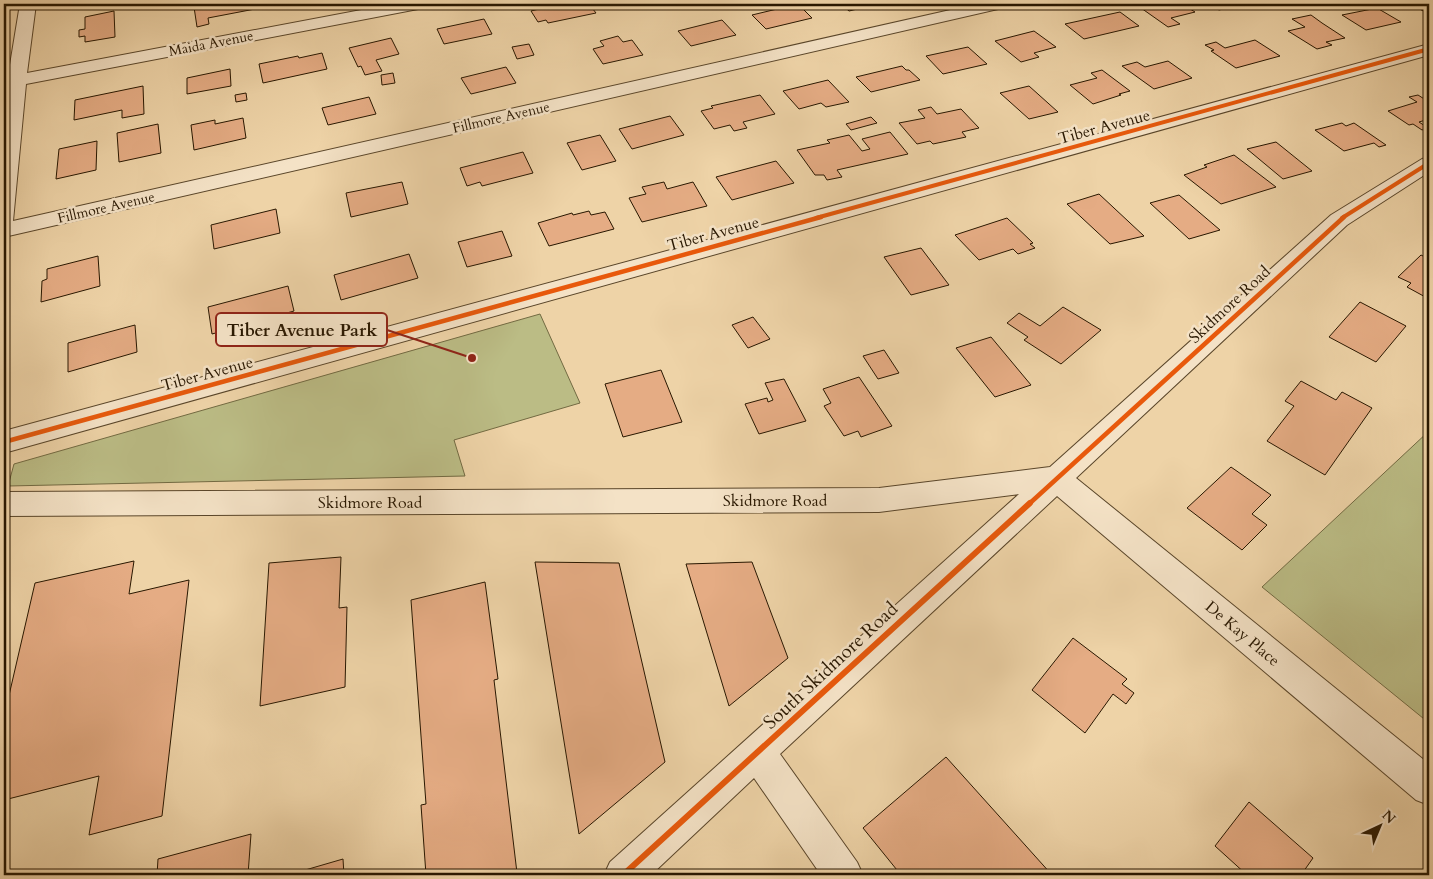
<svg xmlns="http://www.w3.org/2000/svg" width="1433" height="879" font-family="Cardo,serif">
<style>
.green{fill:#bbbc85;stroke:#726a42}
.building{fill:#e5ac84;stroke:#281700}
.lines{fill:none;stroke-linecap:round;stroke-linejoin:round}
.minor-casing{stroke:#5a462a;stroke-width:2}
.minor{fill:#f4e2c6;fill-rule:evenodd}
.cycleway-far2-casing{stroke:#f4e2c6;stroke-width:6}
.cycleway-far1-casing{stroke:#f4e2c6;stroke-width:8}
.cycleway-casing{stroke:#f4e2c6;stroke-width:9}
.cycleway-far2{stroke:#e8590c;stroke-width:4}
.cycleway-far1{stroke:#e8590c;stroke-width:4.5}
.cycleway{stroke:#e8590c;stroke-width:6}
.labels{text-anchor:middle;stroke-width:5;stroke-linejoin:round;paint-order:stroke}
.far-street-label{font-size:14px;fill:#281700;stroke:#f4e2c6}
.street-label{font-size:16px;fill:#281700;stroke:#f4e2c6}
.near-street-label{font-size:19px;fill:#281700;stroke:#f4e2c6}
.leader{fill:none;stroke:#8f2418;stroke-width:2}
.callout-dot{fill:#8f2418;stroke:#f4e2c6;stroke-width:2}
.callout{fill:#f4e2c6;stroke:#8f2418;stroke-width:2}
.callout-label{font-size:18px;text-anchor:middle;font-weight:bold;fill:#281700}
</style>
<rect width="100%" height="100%" fill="#eed3a7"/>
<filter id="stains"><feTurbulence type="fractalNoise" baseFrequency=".004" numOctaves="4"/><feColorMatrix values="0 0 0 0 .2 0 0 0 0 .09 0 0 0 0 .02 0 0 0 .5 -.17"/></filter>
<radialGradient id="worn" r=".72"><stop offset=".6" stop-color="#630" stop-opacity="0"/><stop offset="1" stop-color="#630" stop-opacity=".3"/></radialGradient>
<path class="green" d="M540,314L580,403L454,440L465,476L8,486L14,464Z
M1429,431V723L1262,587Z"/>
<path class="building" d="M210,4H253L255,9L208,18L209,24L197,27L194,7Z
M559,4H589L596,13L548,23L546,20L538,22L531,11Z
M798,4L812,18L766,29L752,15Z
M841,4H878L849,11Z
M1155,4H1182L1195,12L1171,18L1180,24L1168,27L1141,8Z
M1209,4H1243L1219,10Z
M1410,4H1429V14Z
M1377,8L1401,22L1366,30L1342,15Z
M114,11L115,37L85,42V36L79,37V30L85,29V17Z
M1120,12L1139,26L1084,39L1065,24Z
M1311,15L1322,23L1345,38L1326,42L1332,45L1317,49L1288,31L1305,27L1292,19Z
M484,19L492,34L444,44L437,29Z
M722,20L736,35L691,46L678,31Z
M1034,31L1056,47L1034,53L1039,57L1021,62L995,41Z
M618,36L623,42L632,40L643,55L603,64L593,49L604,46L600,41Z
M391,38L399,54L376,60L382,71L365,75L361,66L358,67L349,48Z
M1255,40L1280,56L1236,68L1211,51L1214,50L1205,45L1216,42L1225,48Z
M529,44L534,55L517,59L512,47Z
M968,47L987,64L943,74L926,56Z
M322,53L327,69L263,83L259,64L298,56L299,58Z
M1168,61L1192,78L1154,89L1122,66L1137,62L1145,67Z
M902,66L906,70H909L920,80L871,92L856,77Z
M506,67L516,83L471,94L461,78Z
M230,69L231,86L187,94V78Z
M1102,70L1130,91L1119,94L1121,95L1093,104L1070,85L1097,78L1091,73Z
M393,73L395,83L382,85L381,75Z
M828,80L849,102L826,107L821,103L799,109L783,91Z
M143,86L144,114L122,118V110L74,120L75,100Z
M1029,86L1058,112L1029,119L1000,93Z
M246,93L247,100L236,102L235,95Z
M760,95L775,114L743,122L747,128L734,131L730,125L714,129L701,111L713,108L711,106Z
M1418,95L1429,102V119L1419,122L1428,128L1422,130L1413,124L1409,125L1388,111L1417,102L1409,97Z
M369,97L376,114L328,125L322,108Z
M931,107L937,114L961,109L979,128L962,132L966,137L933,144L930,141L917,144L899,123L925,118L918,110Z
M670,116L684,135L632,149L619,129Z
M871,117L877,123L851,130L846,124Z
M243,118L246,138L194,150L191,125L215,120V124Z
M1342,123L1346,126L1354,123L1386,145L1379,147L1374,143L1344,151L1315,130Z
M158,124L161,153L119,162L117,133Z
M890,132L908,154L837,170L842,177L827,180L824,175H815L797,150L830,143L827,140L849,135L862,151L870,149L862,139Z
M600,135L616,161L582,170L567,143Z
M97,141L96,170L56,179L59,149Z
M1276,142L1312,171L1283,179L1247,149Z
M523,152L533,173L482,186L480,182L467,186L460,168Z
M1234,155L1276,187L1221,204L1184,175L1207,167L1204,165Z
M776,161L794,183L732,200L716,177Z
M402,182L408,204L351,217L346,193Z
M664,182L667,189L693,182L707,206L642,222L629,198L646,194L642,187Z
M1099,194L1144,236L1110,244L1067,204Z
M1179,195L1220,230L1189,239L1150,203Z
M276,209L280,233L214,249L211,225Z
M589,211L591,215L605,212L614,229L549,246L538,223L572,213L573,215Z
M1007,218L1033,243L1030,244L1035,248L1018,254L1013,249L979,260L955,235Z
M502,231L512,256L467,267L458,242Z
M921,248L949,285L911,295L884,257Z
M409,254L418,278L341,300L334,275Z
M1421,255L1429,259V299L1407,287L1411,283L1398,277Z
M98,256L100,286L41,302L42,281L47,279V269Z
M288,286L294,311L212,334L208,307Z
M1360,302L1406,326L1376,362L1329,337Z
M1063,307L1101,330L1061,364L1024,340L1028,337L1007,323L1019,313L1040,326Z
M753,317L770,339L748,348L732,325Z
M135,325L137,352L68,372V343Z
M991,337L1031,385L995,397L956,348Z
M884,350L899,373L878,379L863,356Z
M661,370L682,422L623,437L605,384Z
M859,377L892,426L861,437L858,431L844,436L824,406L831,403L823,389Z
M784,379L806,421L759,434L745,404L767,398L768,402L773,400L765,383Z
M1301,381L1336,400L1342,392L1372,408L1325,475L1267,441L1294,406L1285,401Z
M1231,467L1271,495L1252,514L1267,525L1242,550L1187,508Z
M341,557L339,608L347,607L345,687L260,706L269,563Z
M134,561L129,594L189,580L162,816L89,835L99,776L4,800V717L35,583Z
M535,562L619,563L665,762L579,834Z
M752,562L788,658L729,706L686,564Z
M485,582L498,679L494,680L517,873L509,875H426L421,805L426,804L411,600Z
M1073,638L1127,679L1122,684L1134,693L1126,704L1113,694L1085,733L1032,690Z
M946,757L1052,875H901L863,828Z
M1249,802L1313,858L1301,875H1247L1215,846Z
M251,834L248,875H157L158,859Z
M343,859L344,875H288Z"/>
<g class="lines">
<defs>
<path id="minor" d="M20,4H36L27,73L393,4H426L424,8L418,9L26,84L13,221L977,4H1006L1004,8L998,9L4,237V116L7,88L4,89V77H8Z
M1429,44V55L4,453V431Z
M1429,157V172L1347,225L1076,478L1429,764V805L1416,800L1057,496L780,754L857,862L863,875H821L754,778L651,875H604L610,862L1019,494L879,512L4,516V492L879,488L1050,467L1331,215L1422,159Z"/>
</defs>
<use href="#minor" class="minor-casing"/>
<use href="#minor" class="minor"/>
<defs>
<path id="cycleway-far2" d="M816,218L1429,49
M1342,218L1429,163"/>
<path id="cycleway-far1" d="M4,442L821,217
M1029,504L1344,217"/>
<path id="cycleway" d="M623,875L1030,503"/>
</defs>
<use href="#cycleway-far2" class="cycleway-far2-casing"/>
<use href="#cycleway-far1" class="cycleway-far1-casing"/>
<use href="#cycleway" class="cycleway-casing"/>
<use href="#cycleway-far2" class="cycleway-far2"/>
<use href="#cycleway-far1" class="cycleway-far1"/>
<use href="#cycleway" class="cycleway"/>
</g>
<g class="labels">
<g class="far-street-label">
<text transform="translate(211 43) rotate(-11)" y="5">Maida Avenue</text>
<text transform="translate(501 117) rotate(-13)" y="5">Fillmore Avenue</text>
<text transform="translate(106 207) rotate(-13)" y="5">Fillmore Avenue</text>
</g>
<g class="street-label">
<text transform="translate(1104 126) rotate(-15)" y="6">Tiber Avenue</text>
<text transform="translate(713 233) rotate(-15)" y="6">Tiber Avenue</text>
<text transform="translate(1229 304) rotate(-43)" y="6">Skidmore Road</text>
<text transform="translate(207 373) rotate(-15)" y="6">Tiber Avenue</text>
<text x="775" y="506">Skidmore Road</text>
<text x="370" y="508">Skidmore Road</text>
<text transform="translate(1243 633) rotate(40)" y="6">De Kay Place</text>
</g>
<g class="near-street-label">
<text transform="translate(830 665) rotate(-43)" y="7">South Skidmore Road</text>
</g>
</g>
<path class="leader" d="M472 358L387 330"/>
<circle class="callout-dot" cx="472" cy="358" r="5"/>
<rect class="callout" x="216" y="313" width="171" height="33" rx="5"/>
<g class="callout-label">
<text x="302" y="336">Tiber Avenue Park</text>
</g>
<rect width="1433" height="879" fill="none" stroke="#eed3a7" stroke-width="20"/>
<rect x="5" y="5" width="1423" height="869" fill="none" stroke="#281700" stroke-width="2.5"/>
<rect x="10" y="10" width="1413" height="859" fill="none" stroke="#281700"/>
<g transform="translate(1380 826) rotate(44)" stroke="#f4e2c6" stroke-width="4" paint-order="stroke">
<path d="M0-4L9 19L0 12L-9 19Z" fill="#281700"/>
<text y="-8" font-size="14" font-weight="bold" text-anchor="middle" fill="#281700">N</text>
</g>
<rect width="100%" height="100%" filter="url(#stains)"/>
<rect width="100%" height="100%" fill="url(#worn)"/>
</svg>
